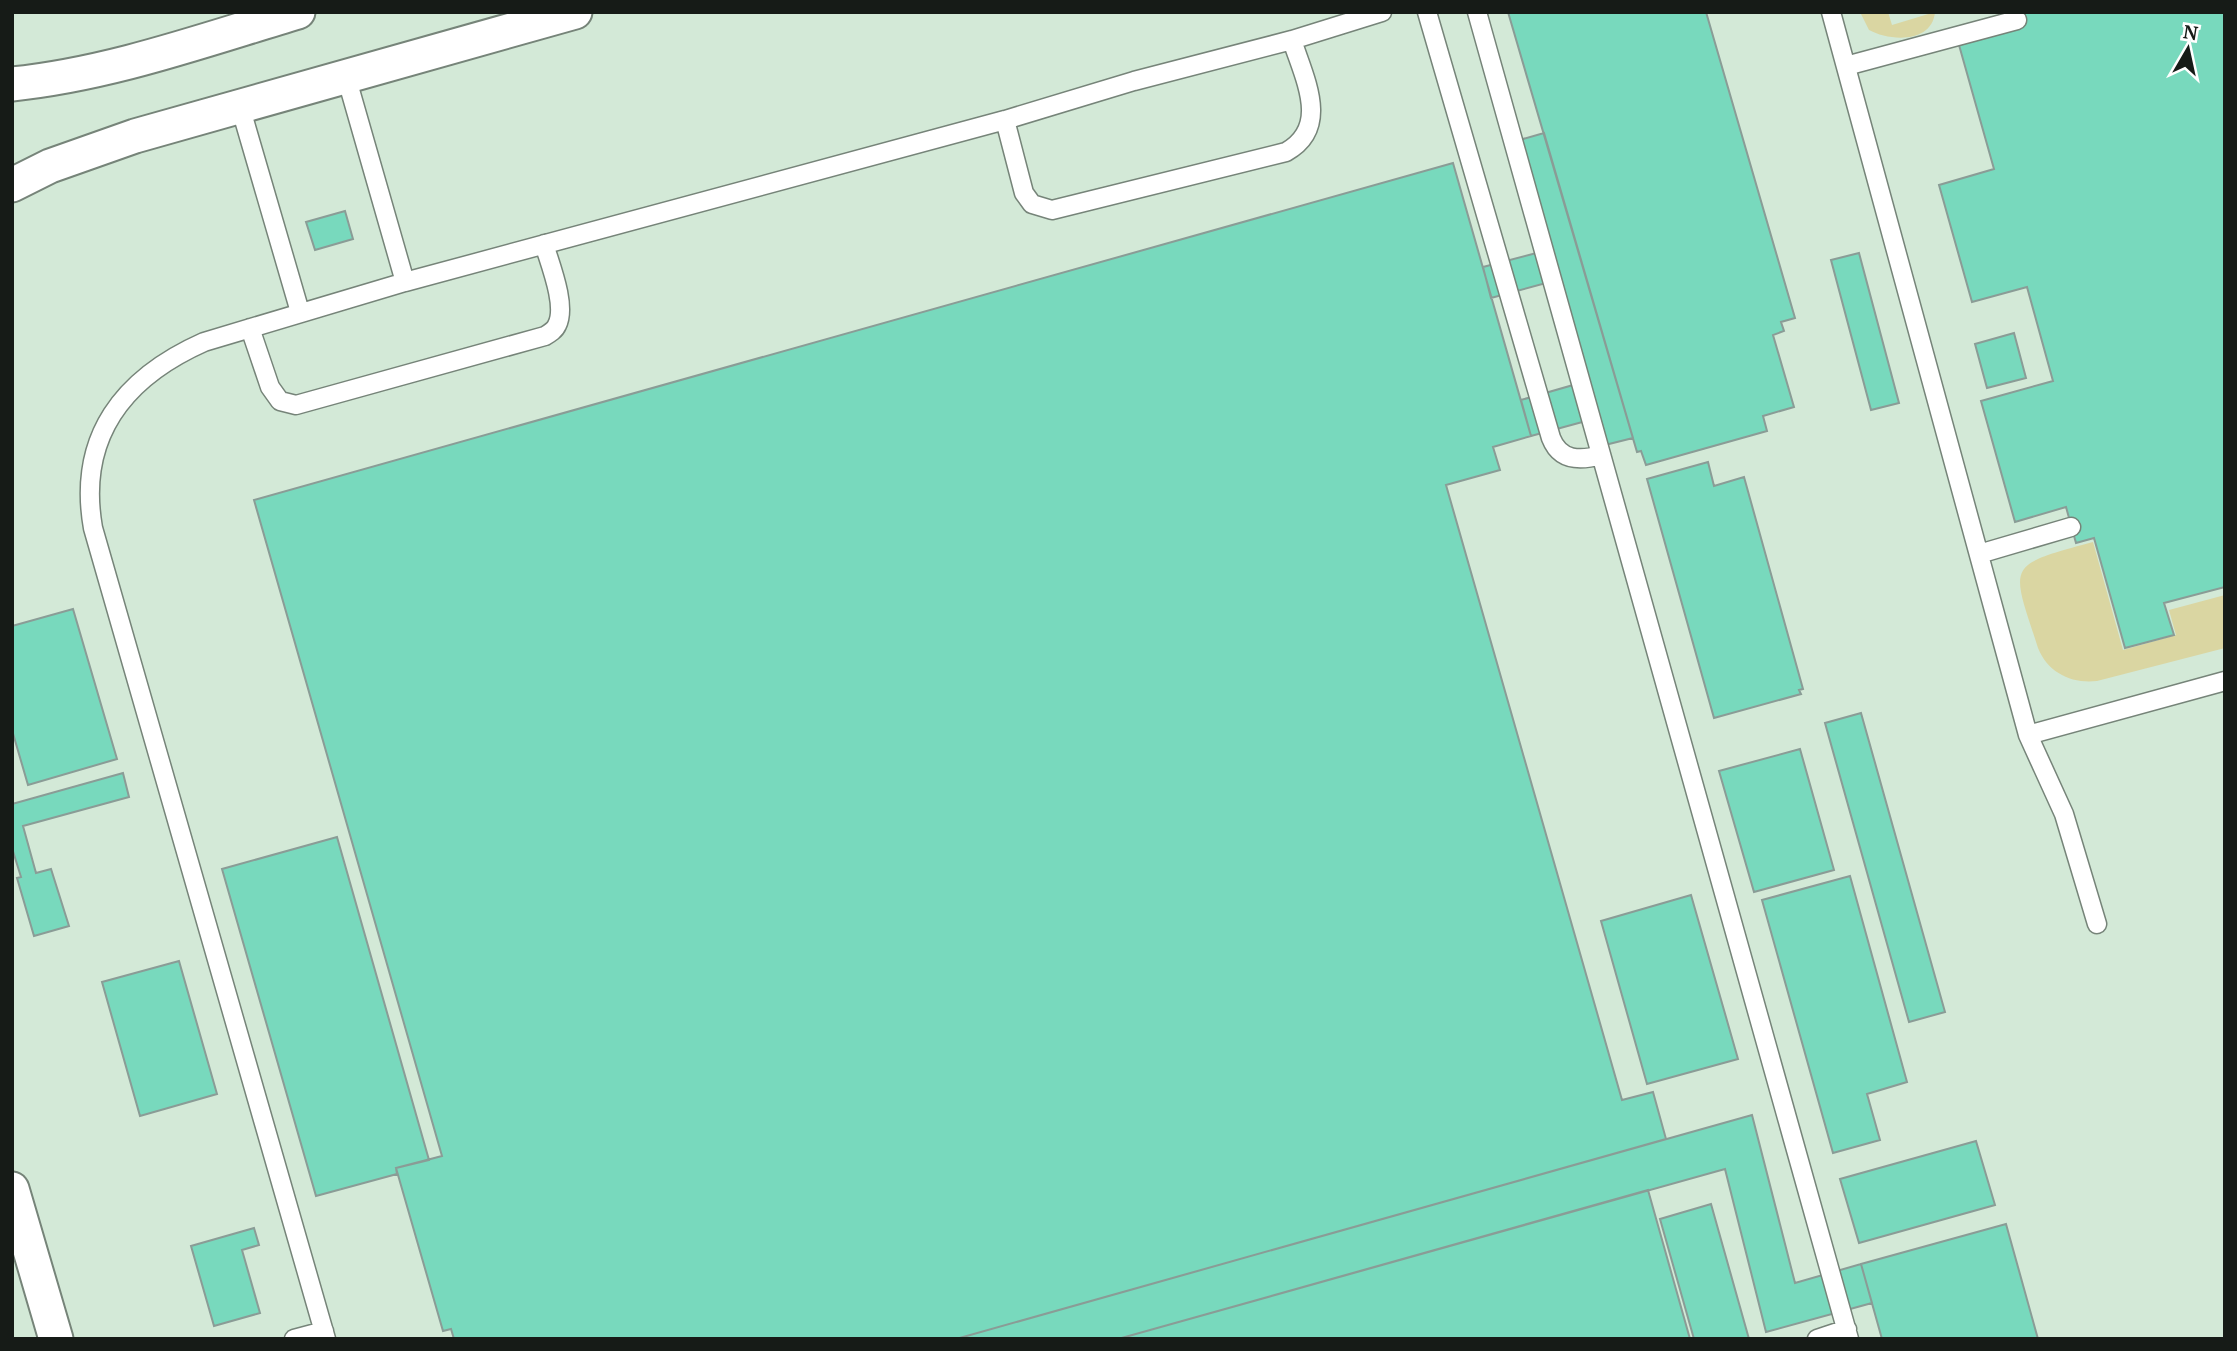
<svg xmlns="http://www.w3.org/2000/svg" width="2237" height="1351" font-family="'PT Serif',serif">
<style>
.built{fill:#d3e9d7}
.green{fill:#dad6a2}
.building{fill:#78d9bd;stroke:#8a9c96;stroke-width:2}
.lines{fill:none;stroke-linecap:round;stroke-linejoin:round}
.service-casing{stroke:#768479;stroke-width:21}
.minor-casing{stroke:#768479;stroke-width:37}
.service{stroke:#fff;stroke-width:18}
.minor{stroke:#fff;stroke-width:33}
</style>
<rect width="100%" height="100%" fill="#e4f3e7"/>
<path class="built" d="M12,12H2225V1339H12Z"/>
<path class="green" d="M1860,12H1888L1892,25L1935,12C1932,44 1889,41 1869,30Z
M2093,542L2123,650L2176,635L2169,610L2225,595V648L2097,681C2072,684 2048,673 2038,648C2011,564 2004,566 2093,542Z"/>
<path class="building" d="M1508,12H1706L1795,318L1781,322L1784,331L1773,335L1794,407L1763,416L1767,431L1646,465L1641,451L1637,452Z
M2017,12H2225V587L2164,603L2174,635L2125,648L2094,538L2076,543L2066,507L2015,522L1981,401L2053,381L2027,287L1972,302L1939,185L1994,169L1959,45L2022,27Z
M1544,133L1633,438L1605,445L1597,418L1531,436L1521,400L1587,381L1557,280L1491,298L1483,267L1548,250L1516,141Z
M1453,163L1531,436L1493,447L1500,470L1446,485L1622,1100L1653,1092L1666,1139L956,1339H454L451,1329L443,1331L396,1168L442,1156L254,500Z
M345,211L353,239L315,250L306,222Z
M1859,253L1899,403L1871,410L1831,260Z
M2014,333L2026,378L1987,388L1975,344Z
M1708,462L1714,486L1744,477L1803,689L1799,690L1801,694L1714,718L1647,479Z
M73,609L117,759L28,785L12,730V626Z
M1861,713L1945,1012L1909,1022L1825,723Z
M1800,749L1834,870L1754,892L1719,771Z
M123,773L129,797L23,826L36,873L51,869L69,926L34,936L17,878L21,877L12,848V804Z
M337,837L429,1160L396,1168L397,1174L316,1196L222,869Z
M1850,876L1907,1082L1867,1094L1880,1140L1833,1153L1762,900Z
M1691,895L1738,1059L1647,1084L1601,921Z
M179,961L217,1094L140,1116L102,982Z
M1752,1115L1795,1283L1861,1264L1872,1303L1766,1332L1725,1169L1118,1339H956Z
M1976,1141L1995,1205L1859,1243L1840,1179Z
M1648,1190L1690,1339H1118Z
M1711,1204L1749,1339H1694L1660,1219Z
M2006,1224L2038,1339H1882L1861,1264Z
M254,1228L259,1245L242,1250L260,1313L214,1326L191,1246Z"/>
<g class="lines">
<defs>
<path id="service" d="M1427,12L1551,438C1560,461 1580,461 1601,455
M1477,12L1849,1339
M1831,12L2028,735L2064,814L2097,924
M1846,66L2017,20
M346,76L405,282
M240,106L300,312
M1005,120L1024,193L1032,204L1052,210L1286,152C1331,127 1304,78 1292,40
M250,328L270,387L280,401L296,405L545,336C550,333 555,330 557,325C567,306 550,264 544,244
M1979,554L2071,527
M2028,735L2225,681
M294,1339L324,1331
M326,1339L93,528C77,437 123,378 204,342L405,282L1005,120L1134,81L1292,40L1382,12
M1817,1339L1847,1329"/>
<path id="minor" d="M12,84C110,74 204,40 298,12
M12,185L50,166L135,136L575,12
M12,1189L56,1339"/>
</defs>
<use href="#service" class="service-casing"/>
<use href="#minor" class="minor-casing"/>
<use href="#service" class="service"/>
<use href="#minor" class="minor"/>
</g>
<rect width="2237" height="1351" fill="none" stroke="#161b17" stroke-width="28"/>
<g transform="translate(2188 49) rotate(9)" stroke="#ffffff" stroke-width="5" paint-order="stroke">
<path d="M0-5L12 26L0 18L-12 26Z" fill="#161b17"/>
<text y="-10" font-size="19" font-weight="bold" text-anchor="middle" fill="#161b17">N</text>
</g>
</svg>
